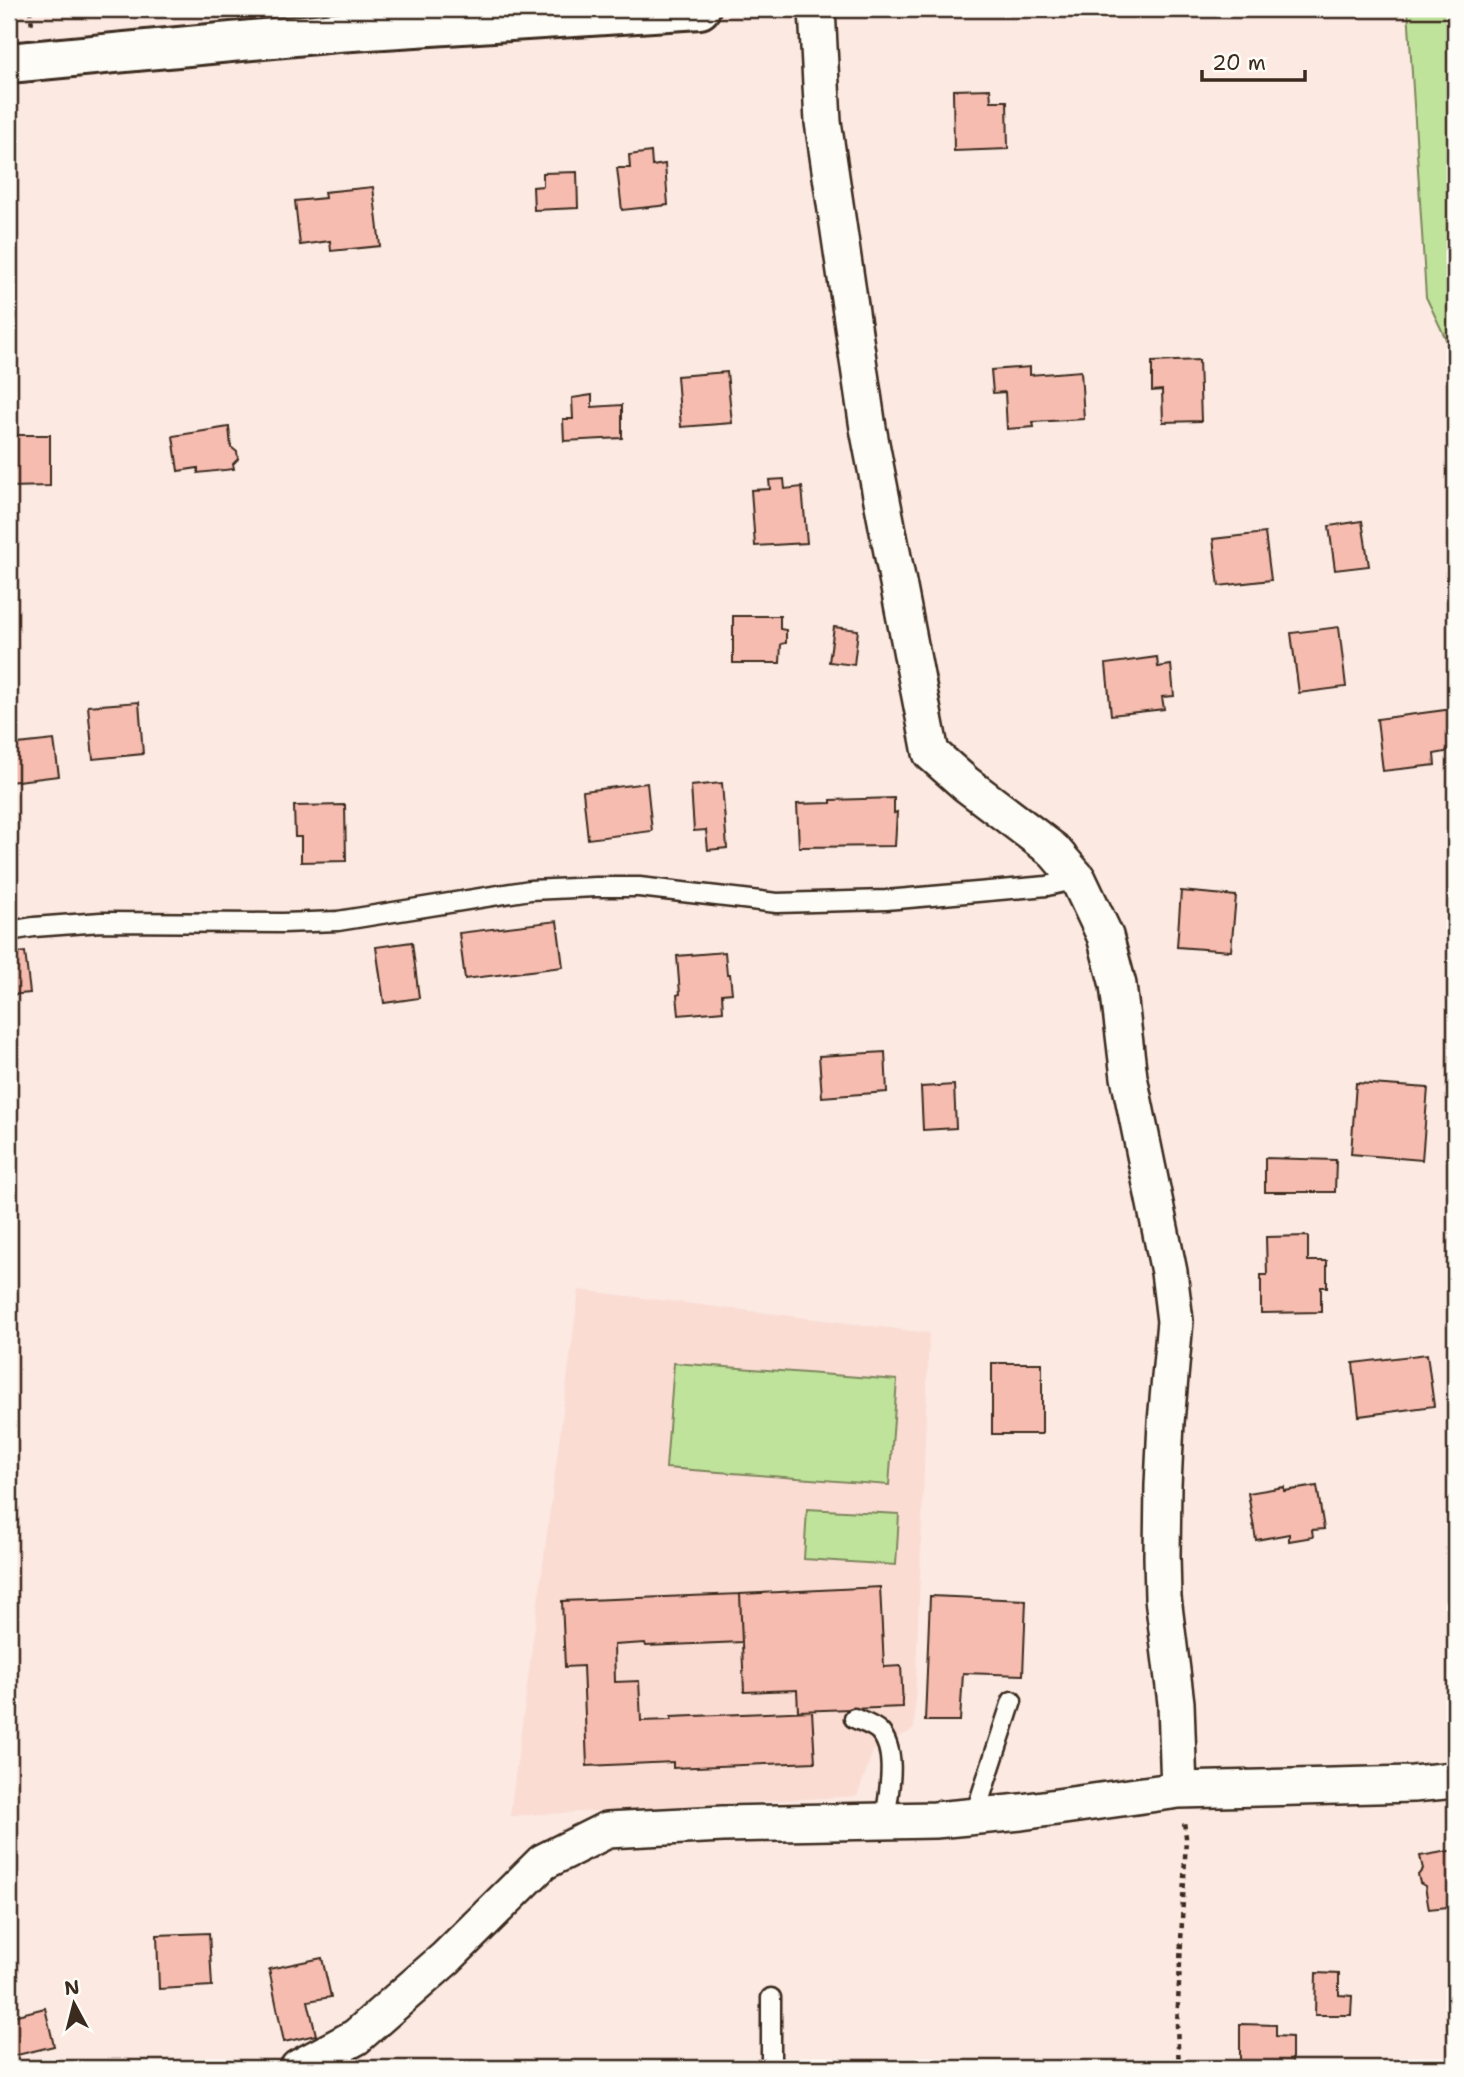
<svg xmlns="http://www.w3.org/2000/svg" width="1464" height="2077" font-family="'Shantell Sans',sans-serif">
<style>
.built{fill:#fadcd3}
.green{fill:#c0e39c;stroke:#7e865d;stroke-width:2}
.building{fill:#f6bcb0;stroke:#3b2a1e;stroke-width:2}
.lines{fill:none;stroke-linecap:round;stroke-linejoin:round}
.service-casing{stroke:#3b2a1e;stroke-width:23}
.minor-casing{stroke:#3b2a1e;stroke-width:40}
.tertiary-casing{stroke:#3b2a1e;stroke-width:44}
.path{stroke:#3b2a1e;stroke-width:4.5;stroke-dasharray:5 5;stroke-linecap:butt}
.service{stroke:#fdfcf7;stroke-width:18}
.minor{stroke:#fdfcf7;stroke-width:35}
.tertiary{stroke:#fdfcf7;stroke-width:38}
</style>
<rect width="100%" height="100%" fill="#fbe9e2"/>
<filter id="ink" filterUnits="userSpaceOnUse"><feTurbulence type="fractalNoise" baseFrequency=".0143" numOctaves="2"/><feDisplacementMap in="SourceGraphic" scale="14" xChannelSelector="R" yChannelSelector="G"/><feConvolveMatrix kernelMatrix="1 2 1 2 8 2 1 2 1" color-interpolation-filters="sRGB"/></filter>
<g filter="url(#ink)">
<path class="built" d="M579,1290L929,1333L914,1729L873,1751L857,1796L510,1816Z"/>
<path class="green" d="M1408,9H1455V358L1426,297Z
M674,1363L897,1380L889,1485L666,1468Z
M807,1509L899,1514L896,1565L804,1559Z"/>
<path class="building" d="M990,89L991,101H1007L1008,149L954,151L953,90Z
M651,152L652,166L665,164L668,205L622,210L617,168H630L629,155Z
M577,172L578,208L534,210L533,187L543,186V173Z
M373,187L380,246L331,251L330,241L300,245L295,201L325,198L324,192Z
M1199,360L1201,421L1163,422L1162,390L1152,391V362Z
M1030,367V375L1081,371L1084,419L1033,422L1034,427L1007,429L1005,392L993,393L991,370Z
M727,372L732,423L681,427L677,376Z
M592,395V407L622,405V438L564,441L563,419H573L572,398Z
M229,427L231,447L237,452L238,459L233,464L234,469L198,473V468L178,471L173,436Z
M9,435H50V486L9,487Z
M784,479L785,489L802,487L807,543L755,546L751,490L770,489L769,480Z
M1362,521L1369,566L1335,570L1329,526Z
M1265,533L1271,580L1219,586L1213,539Z
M733,616H780V629L786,630V643L781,644L780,663H733Z
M834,627L858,630L854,665L829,662Z
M1339,627L1346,687L1299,693L1291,633Z
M1157,657L1158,667L1171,665L1174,696L1162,697L1164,709L1111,715L1106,664Z
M139,702L143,754L93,759L88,706Z
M1453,709L1455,745L1445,752L1434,754L1435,765L1383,771L1377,719Z
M54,740L59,776L9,782V745Z
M647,783L652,831L588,839L583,791Z
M722,783L727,848L708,850L706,830L694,831L691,786Z
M894,798V813L897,812L895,846L799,847L797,804L831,803V800Z
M345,805L346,861L301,862V837H295L294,806Z
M1181,891L1236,896L1231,951L1177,947Z
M557,921L563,967L465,979L459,933Z
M412,942L419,998L384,1003L376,947Z
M25,952L30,993L9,995V954Z
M725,952L727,974H730L732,993L722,994L723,1011L679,1015L677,995L680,994L677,956Z
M885,1052L887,1092L822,1097L819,1056Z
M1356,1083L1428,1088L1422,1160L1351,1154Z
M954,1085L956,1128L923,1130L921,1087Z
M1265,1158L1336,1160L1335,1192H1265Z
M1308,1236V1261H1327V1287H1321V1312L1261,1313V1275H1267L1266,1237Z
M1427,1354L1434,1406L1359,1416L1353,1363Z
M992,1363H1042V1434H992Z
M1317,1486L1324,1529L1312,1530L1313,1537L1289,1541V1534L1256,1540L1248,1493L1284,1487V1491Z
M880,1587L884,1667L901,1666L903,1707L798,1711L797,1690L744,1692L740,1594Z
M740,1594L742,1642L646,1646L645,1643L614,1645L615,1682L639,1681L641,1721L671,1720V1717L812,1711L815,1762L673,1768V1762L587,1766L583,1666L565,1667L562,1601Z
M930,1596L1026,1600L1023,1675L963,1673L960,1721H925Z
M1455,1850V1910L1448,1907L1429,1909L1425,1886L1420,1883L1418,1875L1423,1869L1420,1856Z
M209,1933L212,1986L159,1989L157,1935Z
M322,1958L331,1997L308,2001L316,2035L284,2042L269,1969Z
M1316,1973L1339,1974V1995L1352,1996L1351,2015H1315Z
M45,2008L54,2046L9,2057V2017Z
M1240,2024L1276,2025V2036L1292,2037V2068H1240Z"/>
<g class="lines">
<defs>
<path id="service" d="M9,931L34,927L101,922L283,923L338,921L530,890L596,887H639L777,903L886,900L1047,886L1078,879
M854,1718C862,1722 873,1725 879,1731C899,1751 888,1796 885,1821
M974,1817L1012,1701
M771,1998V2068"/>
<path id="minor" d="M817,9L823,122L868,428L931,753L966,784L1053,850L1078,879L1105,936L1118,985L1129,1077L1169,1272L1175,1321L1166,1422L1163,1485L1162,1556L1163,1598L1176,1703L1179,1790
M298,2068L356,2037L446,1958L543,1862L607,1830L723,1824L935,1820L1021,1812L1179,1790L1413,1784L1455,1780"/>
<path id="tertiary" d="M9,63L337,32L700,9"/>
</defs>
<use href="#service" class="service-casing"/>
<use href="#minor" class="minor-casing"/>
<use href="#tertiary" class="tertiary-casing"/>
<path class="path" d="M30,9L32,25
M1179,2068L1177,2025L1186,1837L1184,1822"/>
<use href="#service" class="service"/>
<use href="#minor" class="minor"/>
<use href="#tertiary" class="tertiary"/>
</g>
</g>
<rect width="1464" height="2077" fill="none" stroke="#fdfcf7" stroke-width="35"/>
<rect x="18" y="18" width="1429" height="2042" fill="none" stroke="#3b2a1e" stroke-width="2.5" filter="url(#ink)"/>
<g transform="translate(74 2004) rotate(353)" stroke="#fdfcf7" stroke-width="5" paint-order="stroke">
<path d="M0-5L12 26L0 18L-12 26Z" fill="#3b2a1e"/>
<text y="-10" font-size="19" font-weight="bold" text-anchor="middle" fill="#3b2a1e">N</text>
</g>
<path d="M1202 70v10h103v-10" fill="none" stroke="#3b2a1e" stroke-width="3.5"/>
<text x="1212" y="70" font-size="21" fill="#3b2a1e" stroke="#fdfcf7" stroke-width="5" paint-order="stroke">20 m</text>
</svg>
